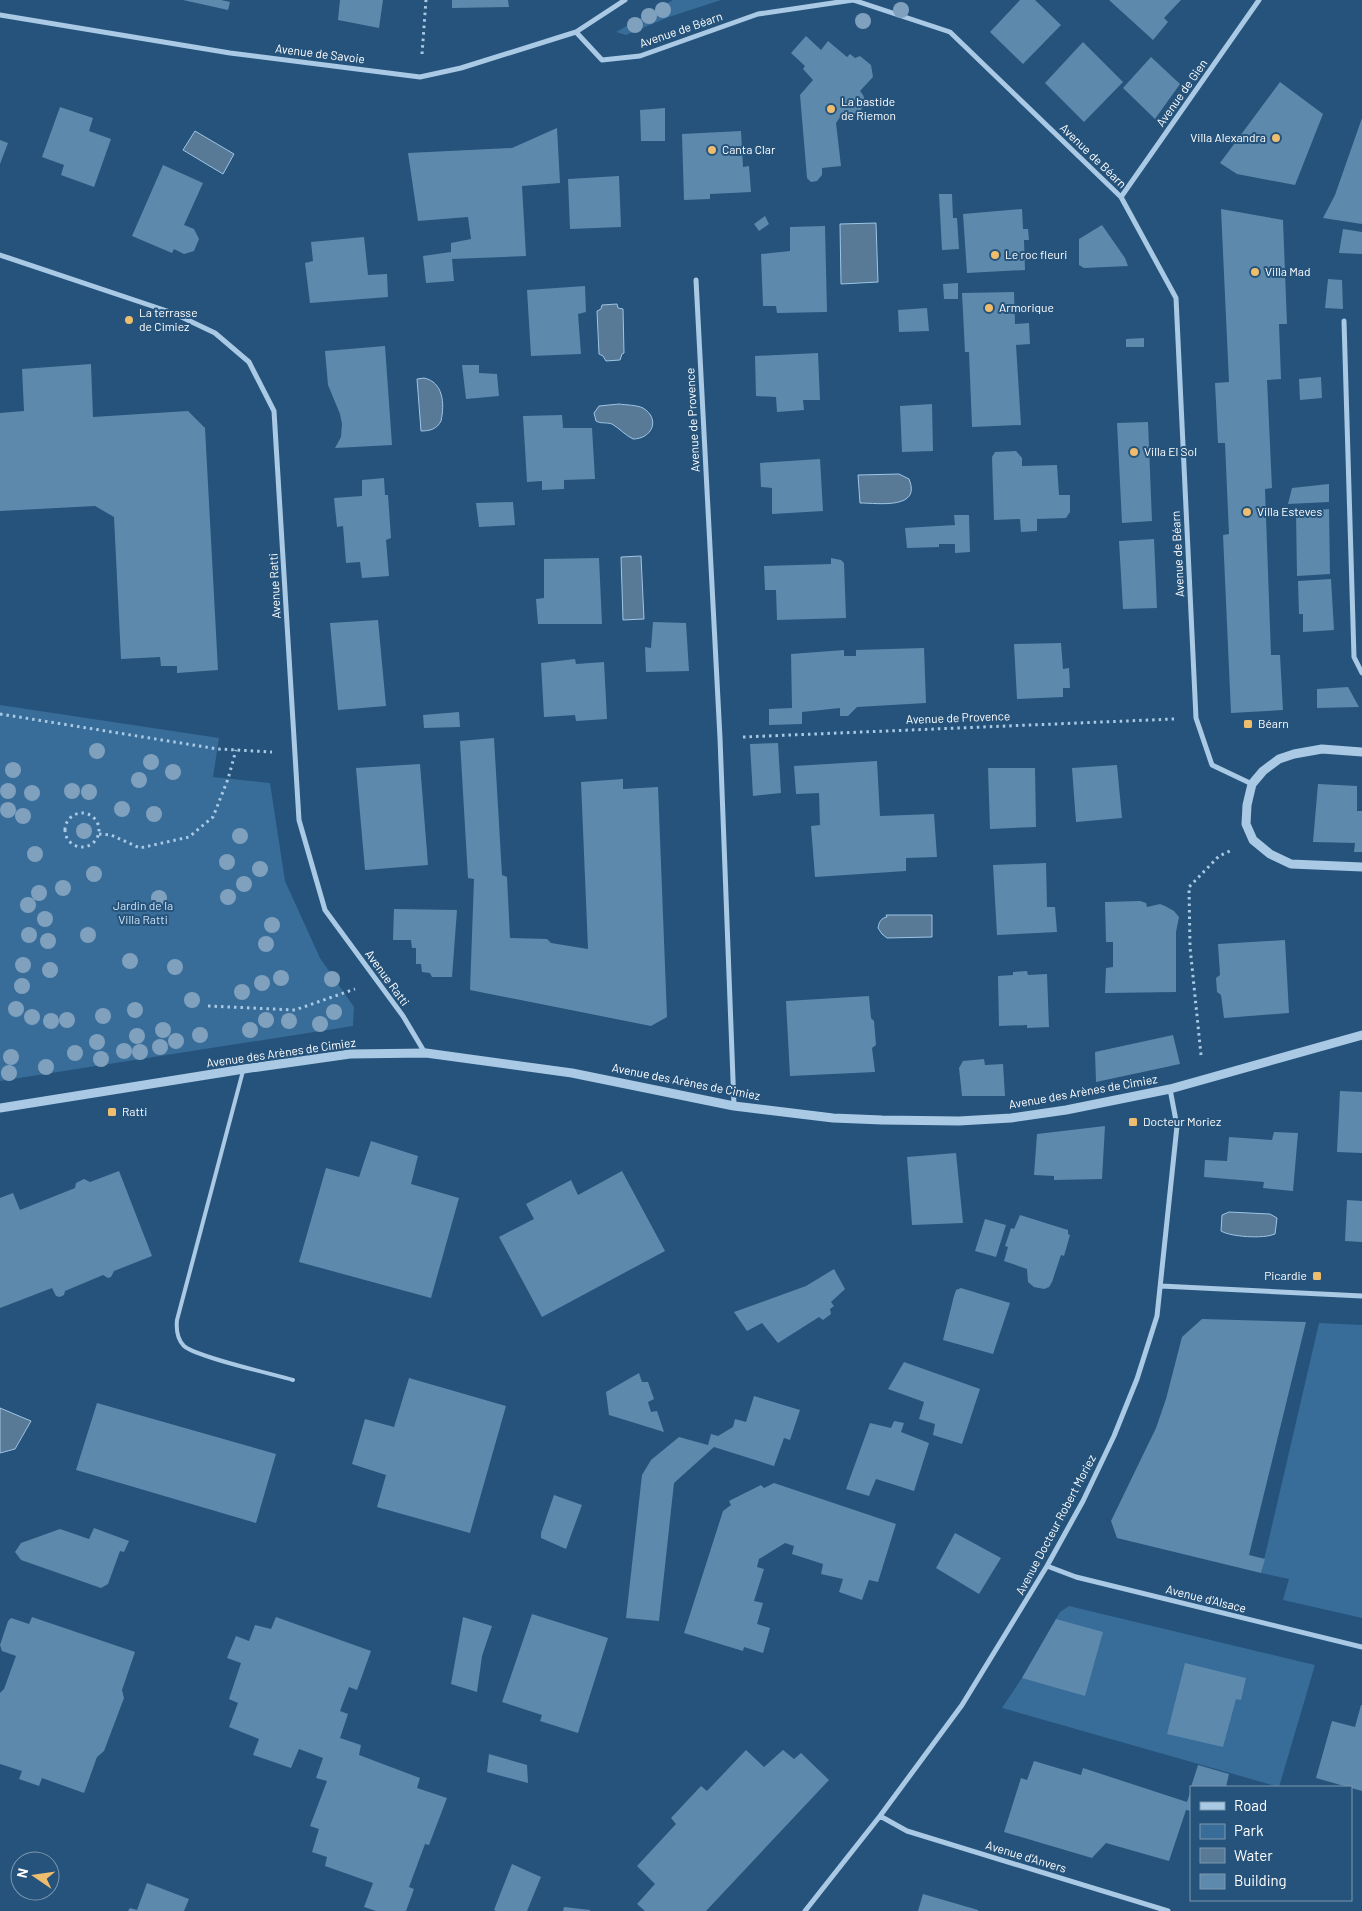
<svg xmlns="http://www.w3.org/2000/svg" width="1362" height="1911" font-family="Barlow,sans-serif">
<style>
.green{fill:#386c99}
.water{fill:#597a97;stroke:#9dc5e5}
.building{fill:#5d89ad}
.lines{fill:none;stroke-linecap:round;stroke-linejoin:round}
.path{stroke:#a9c9e4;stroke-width:3;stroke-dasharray:2.5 4;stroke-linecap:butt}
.service{stroke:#a9c9e4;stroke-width:4}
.minor{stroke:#a9c9e4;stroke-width:5}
.tertiary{stroke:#a9c9e4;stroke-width:9}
.tree{fill:#80a1be}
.poi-dot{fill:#eebd6d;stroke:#25537b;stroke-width:2}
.labels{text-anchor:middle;stroke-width:4;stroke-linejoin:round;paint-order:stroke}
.street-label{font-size:12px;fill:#fff;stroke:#25537b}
.poi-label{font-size:12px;fill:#fff;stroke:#25537b;text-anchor:start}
.park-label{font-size:12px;fill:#cbe1f4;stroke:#25537b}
</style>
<rect width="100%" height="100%" fill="#25537b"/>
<path class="green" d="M673,0H721L669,17L626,35L616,32Z
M0,705L219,738L213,777L270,783L285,881L320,958L354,1007L353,1026L0,1081Z
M1319,1323L1362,1325V1618L1283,1600L1289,1579L1261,1573Z
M1069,1606L1315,1665L1279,1787L1002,1708L1022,1678L1060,1612Z"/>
<path class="water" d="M195,131L234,154L223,174L183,150Z
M876,223L878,282L841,284L840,224Z
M617,304L618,308L623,309L624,353L622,354L620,360L606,361L603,356L599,354L597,311L601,309L602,305Z
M424,378C443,382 445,403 441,421C437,429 430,431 421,431L417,379Z
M619,404C626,405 637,405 643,408C661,419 652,439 633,439C625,435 619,428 612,424C606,422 601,424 596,421L594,413L599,406Z
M899,474L909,479C922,510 878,503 860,503L858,475Z
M641,556L644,619L623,620L621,557Z
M886,915H932V937L887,938L882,934L878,928C879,922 881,918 887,917Z
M1229,1212L1270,1214L1277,1218L1275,1234C1264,1239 1231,1237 1221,1231L1222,1215Z
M0,1408L31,1421L15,1449L0,1453Z"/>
<path class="building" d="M183,0H221L230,2L228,10Z
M340,0H383L379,28L338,20Z
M452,0H508L509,7L452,8Z
M1020,0H1035L1061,25L1023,64L990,32Z
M1109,0H1181L1164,18L1168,22L1153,40Z
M806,36L821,50L828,41L847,57L850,54L855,58L860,56L871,65L873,77L860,91L863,95L865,101L861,110L854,114L843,113L836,123L841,166L822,168V175L817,181L811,182L807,178L800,95L813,80L803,69L805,66L791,53Z
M1083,42L1123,82L1084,122L1045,83Z
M1151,57L1180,84L1155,119L1123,88Z
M1280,82L1323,114L1295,185L1237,174L1220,163Z
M60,107L93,118L89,131L111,139L94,187L61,175L64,165L42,157Z
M665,108V141H641L640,110Z
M1362,118V224L1323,218L1335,195Z
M557,128L560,183L522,186L526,256L452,259L454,281L426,283L423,256L451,252V243L471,239L468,217L418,221L408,153L512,148Z
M741,131L743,167L749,166L751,192L710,194V199L684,200L682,134Z
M0,140L8,143L0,164Z
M163,165L203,183L184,225L194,229L199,239L194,251L184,254L174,249L172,253L132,236Z
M619,176L621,227L570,229L568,179Z
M939,194H952L953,218H957L959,249L942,250Z
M1022,209L1023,229H1028L1029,240H1024L1025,270L967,273L963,214Z
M1221,209L1283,220L1287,324H1279L1281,379L1267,380L1272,488L1265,489L1271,655H1280L1283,710L1231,713L1223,535L1229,534L1225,443H1218L1215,383L1229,382Z
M765,216L769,224L759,231L754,224Z
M1102,225L1125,258L1128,266L1084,268L1079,265V239Z
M825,226L827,312L777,313L776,306H763L761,254L790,251V227Z
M1343,229L1362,232V254L1339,253Z
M364,237L368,275L387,274L388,297L310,303L305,263L313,261L311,242Z
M1328,279L1342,280L1343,309L1325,308Z
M958,283V299H944L943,284Z
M585,286L586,312L578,314L581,354L531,356L527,290Z
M1014,292L1015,324L1029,323L1030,344L1016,345L1021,425L972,427L969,352H965L962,293Z
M927,308L929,331L899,332L898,310Z
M1144,338V347H1126V339Z
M385,346L392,445L335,448L341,437L342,424L340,414L328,385L325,351Z
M818,353L820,400H803L804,410L777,412L776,397L756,396L755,356Z
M91,364L93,417L188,411L205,428L218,670L177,673V666H161L160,657L121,659L114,517L95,506L0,511V413L24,411L22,369Z
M462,365H479V373L497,374L499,396L466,399Z
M1321,377L1322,398L1300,400L1299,379Z
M932,404L933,451L902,452L900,406Z
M562,415L563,428H592L595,479L564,480V489L542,490V481L527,482L523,416Z
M1148,422L1152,521L1122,523L1117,423Z
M1016,451L1022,458V466L1057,465L1059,495H1070V512L1066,518L1037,519V531L1021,532L1020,519L994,520L992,457L995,452Z
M820,459L823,511L772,514V488L761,487L760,463Z
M384,478L385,495H388L391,538L386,540L389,576L362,578L360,562L346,563L343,526L337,527L334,498L362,496V480Z
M1329,484V502L1288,504L1292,488Z
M513,502L515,525L479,527L476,503Z
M1329,509L1330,574L1297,576L1296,512Z
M954,515H969L970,552L955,553V544H939V547L907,548L905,528L955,525Z
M1154,539L1157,608L1123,609L1119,541Z
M599,558L602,624H538L536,599L544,598V559Z
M831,558L841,560L844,563L846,618L777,620L776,590H765L764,566L831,564Z
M1331,579L1334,630L1303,632V614H1299L1298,581Z
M378,620L386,706L338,710L330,623Z
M653,622L686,623L689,671L646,672L645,647L651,648Z
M1061,643L1063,669L1069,668L1070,688H1063V697L1017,699L1014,644Z
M924,648L926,703L857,707L848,716H840V708L802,712V724L769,725V709L792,708L791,654L844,650V656H856V650Z
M575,659L576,664L604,662L607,719L576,721L575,715L544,717L541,663Z
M1348,687L1359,707L1317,708V689Z
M459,712L460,727L424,728L423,715Z
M494,738L502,875L507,877L510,938L547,939L551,943L588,949L581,782L623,779V789L658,787L667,1017L651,1026L470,990L474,879L468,878L460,741Z
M778,743L781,793L753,796L750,744Z
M877,761L880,816L934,814L937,857L906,858V871L815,877L811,826L820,825L819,793L796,794L794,766Z
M420,764L428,865L365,870L356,768Z
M1117,765L1122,818L1076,822L1072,768Z
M988,768H1035L1036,827L990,829Z
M1318,784L1357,786V811H1362V852H1354L1355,843L1313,842Z
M1046,863L1047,907H1055L1057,932L997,935L993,865Z
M1140,901L1146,903L1147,907L1160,904L1165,906L1174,911L1179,917L1176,932V992L1105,993L1106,968L1113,967V942H1106L1105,902Z
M394,909L457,910L452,977H432L430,973L422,972L421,964H416V948H412L411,940H393Z
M1285,940L1289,1013L1224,1018L1221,995L1217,992L1216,978L1220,975L1218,944Z
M1027,971L1028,975L1047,974L1049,1027L1027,1028V1025L999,1026L998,976L1013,975V972Z
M869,996L871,1018L874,1021L876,1045L872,1048L875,1072L790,1076L786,1001Z
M1173,1035L1180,1064L1096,1082L1095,1052Z
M984,1059L985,1065L1003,1064L1005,1096H962L959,1068L963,1061Z
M1340,1091L1362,1092V1153L1337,1152Z
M1105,1126L1102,1179L1054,1180V1176L1034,1175L1037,1134Z
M1274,1132L1298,1133L1293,1191L1263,1188L1264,1182L1204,1177L1205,1160L1227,1161L1229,1137L1272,1140Z
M371,1141L418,1156L411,1184L459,1198L431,1298L299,1262L326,1168L359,1177Z
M956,1153L963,1223L912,1225L907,1157Z
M119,1171L152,1256L114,1271L111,1277L108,1278L103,1275L65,1291L64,1295L60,1297L56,1296L52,1288L0,1308V1198L13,1193L20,1210L75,1188L76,1183L84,1179L90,1182Z
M622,1171L665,1251L542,1317L499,1237L534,1219L526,1204L571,1180L578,1195Z
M1347,1200L1362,1201V1242L1345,1241Z
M1020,1215L1068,1230V1234L1070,1235L1064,1256L1061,1255L1052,1282L1049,1287L1044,1289L1034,1287L1028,1282L1027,1269L1004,1261L1008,1247L1005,1246L1011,1228L1014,1229Z
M985,1219L1006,1225L996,1257L975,1251Z
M834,1269L845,1289L831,1302L834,1306L830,1309L831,1314L823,1320L819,1317L778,1343L762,1323L747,1331L734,1312L806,1286Z
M961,1288L1010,1303L993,1354L943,1340L954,1296L956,1290Z
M1202,1319L1306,1322L1249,1555L1265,1559L1261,1573L1117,1538L1111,1521L1156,1428L1166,1399L1182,1337Z
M904,1362L980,1389L962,1444L933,1435L935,1424L919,1419L924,1402L888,1389Z
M639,1373L642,1382H648L654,1399L648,1402L651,1412L657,1411L664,1432L609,1415L606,1392Z
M409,1378L506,1406L470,1533L377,1507L386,1475L352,1464L365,1419L394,1427Z
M754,1396L800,1410L790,1440L784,1438L774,1466L714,1447L674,1483L659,1621L626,1618L642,1475L651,1460L679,1437L708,1445L711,1434L718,1436L733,1427L735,1419L746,1422Z
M97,1403L276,1454L256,1523L76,1470Z
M894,1421L904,1423L901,1432L929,1443L914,1491L876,1479L869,1496L846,1489L870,1423L891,1428Z
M774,1483L896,1524L878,1582L869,1580L862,1600L839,1592L843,1579L821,1574L823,1564L792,1554L794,1546L785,1543L759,1559L757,1567L764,1569L754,1601L763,1603L757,1624L770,1628L763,1653L744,1647L743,1651L684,1633L723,1511L731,1505L729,1501L761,1485L764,1488Z
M554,1495L582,1505L566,1549L541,1538V1533Z
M94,1528L129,1541L124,1552L120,1551L108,1584L101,1588L21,1560L15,1552L21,1543L60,1529L89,1539Z
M955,1533L1001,1558L979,1594L936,1568Z
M532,1614L608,1638L578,1733L540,1721L542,1715L502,1702Z
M32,1617L135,1652L122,1690L124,1698L104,1751L97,1757L84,1793L42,1778L39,1786L19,1779L22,1771L0,1764V1693L4,1689L16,1656L2,1651L0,1645L8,1621L11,1618L29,1624Z
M276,1617L371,1651L357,1690L349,1687L340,1711L348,1714L340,1738L361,1745L359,1755L420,1778L417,1788L447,1798L429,1845L425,1844L409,1887L414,1889L406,1911H376L364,1907L373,1883L325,1866L327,1857L312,1852L319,1829L310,1826L327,1781L316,1778L323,1758L299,1749L291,1768L253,1755L259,1739L229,1727L238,1703L229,1699L241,1663L227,1658L236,1636L249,1641L255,1625L271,1629Z
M463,1617L492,1626L482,1656L477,1692L451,1684Z
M1056,1619L1103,1632L1085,1696L1022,1678Z
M1185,1663L1246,1678L1241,1700L1236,1699L1223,1747L1167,1734Z
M1361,1705H1362V1791L1316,1778L1332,1721L1355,1727Z
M746,1750L764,1767L783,1750L794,1759L801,1753L829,1780L706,1911H645L637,1904L655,1884L637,1866L676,1824L671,1818L701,1786L707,1791Z
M489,1754L527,1765L528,1783L487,1772Z
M1034,1761L1081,1775L1083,1768L1187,1802L1191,1790V1811L1186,1810L1169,1861L1106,1843L1092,1858L1004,1832L1021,1778L1027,1780Z
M1198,1765L1229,1774L1226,1787H1191Z
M512,1864L541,1877L527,1911H496L494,1910Z
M147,1883L189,1899L184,1911H128L130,1908L137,1910Z
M923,1894L978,1910V1911H918Z
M564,1907L590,1910V1911H563Z"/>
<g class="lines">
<path class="path" d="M422,54L426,0
M0,714L218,749L272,752
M743,737L1174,719
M65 830a17 17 0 1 1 34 0a17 17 0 1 1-34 0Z
M99,834L111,835L140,848L189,837L213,817L228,779L236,750
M208,1006L295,1010L355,989
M1201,1055L1190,947L1189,887L1219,856L1232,850"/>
<path class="service" d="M243,1071L177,1320C176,1330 177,1339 184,1346C196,1357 273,1374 293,1380"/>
<path class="minor" d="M0,15L230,53L420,77L461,68L576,32L625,0
M576,32L602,60L640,56L758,14L853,0L950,32L1121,197L1176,298L1196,718L1212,765L1252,784
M1121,197L1259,0
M0,255L173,313L215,333L249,362L274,411L299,820L325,910L403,1016L425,1053
M696,280L720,738L734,1106
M1344,321L1354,657L1362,673
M1161,1286L1362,1296
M1047,1566L1076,1577L1362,1647
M880,1816L907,1831L1168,1911
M805,1911L880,1816L962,1705L1047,1566L1083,1501L1114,1436L1137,1379L1157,1316L1177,1126L1170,1089"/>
<path class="tertiary" d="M1362,752L1322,749L1294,754L1279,759L1263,771L1252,784L1247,805L1246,824L1253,840L1270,854L1291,864L1362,867
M0,1108L244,1069L350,1054L426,1053L572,1073L734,1106L833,1118L882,1120L959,1121L1011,1118L1066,1110L1170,1089L1362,1035"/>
</g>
<g class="tree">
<circle cx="663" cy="10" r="8"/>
<circle cx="901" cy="10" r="8"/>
<circle cx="649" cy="16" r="8"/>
<circle cx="863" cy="21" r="8"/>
<circle cx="635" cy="25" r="8"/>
<circle cx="97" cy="751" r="8"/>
<circle cx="151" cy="762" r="8"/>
<circle cx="13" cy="770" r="8"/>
<circle cx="173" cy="772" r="8"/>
<circle cx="139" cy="780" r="8"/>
<circle cx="8" cy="791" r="8"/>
<circle cx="72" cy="791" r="8"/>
<circle cx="89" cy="792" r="8"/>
<circle cx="32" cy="793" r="8"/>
<circle cx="122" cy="809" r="8"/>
<circle cx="8" cy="810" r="8"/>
<circle cx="154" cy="814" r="8"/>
<circle cx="23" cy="816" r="8"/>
<circle cx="84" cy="831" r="8"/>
<circle cx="240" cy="836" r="8"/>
<circle cx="35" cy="854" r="8"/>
<circle cx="227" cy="862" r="8"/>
<circle cx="260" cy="869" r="8"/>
<circle cx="94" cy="874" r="8"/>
<circle cx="244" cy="884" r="8"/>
<circle cx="63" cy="888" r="8"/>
<circle cx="39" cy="893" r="8"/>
<circle cx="228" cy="897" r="8"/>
<circle cx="159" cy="898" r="8"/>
<circle cx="28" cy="905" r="8"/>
<circle cx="45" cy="919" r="8"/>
<circle cx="272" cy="925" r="8"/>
<circle cx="29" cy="935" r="8"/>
<circle cx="88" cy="935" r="8"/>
<circle cx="48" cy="941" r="8"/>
<circle cx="266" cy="944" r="8"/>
<circle cx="130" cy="961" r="8"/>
<circle cx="23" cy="965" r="8"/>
<circle cx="175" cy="967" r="8"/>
<circle cx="50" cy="970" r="8"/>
<circle cx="281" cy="978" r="8"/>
<circle cx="332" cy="979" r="8"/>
<circle cx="262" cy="983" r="8"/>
<circle cx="22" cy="986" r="8"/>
<circle cx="242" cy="992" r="8"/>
<circle cx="192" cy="1000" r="8"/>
<circle cx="16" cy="1009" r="8"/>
<circle cx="135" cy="1010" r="8"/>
<circle cx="334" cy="1012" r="8"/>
<circle cx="103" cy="1016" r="8"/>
<circle cx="32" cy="1017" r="8"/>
<circle cx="67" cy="1020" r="8"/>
<circle cx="266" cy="1020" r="8"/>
<circle cx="51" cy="1021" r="8"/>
<circle cx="289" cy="1021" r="8"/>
<circle cx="320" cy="1024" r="8"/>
<circle cx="163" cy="1030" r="8"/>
<circle cx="250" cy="1030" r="8"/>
<circle cx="200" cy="1035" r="8"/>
<circle cx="137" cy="1036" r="8"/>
<circle cx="176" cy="1041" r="8"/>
<circle cx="97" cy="1042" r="8"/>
<circle cx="160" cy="1047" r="8"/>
<circle cx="124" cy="1051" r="8"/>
<circle cx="140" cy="1052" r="8"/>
<circle cx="75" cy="1053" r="8"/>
<circle cx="11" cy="1057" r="8"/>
<circle cx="101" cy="1059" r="8"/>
<circle cx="46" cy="1067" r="8"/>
<circle cx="9" cy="1073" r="8"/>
</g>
<g class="poi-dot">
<circle cx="831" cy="109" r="5"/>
<circle cx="1276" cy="138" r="5"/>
<circle cx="712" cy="150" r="5"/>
<circle cx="995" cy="255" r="5"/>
<circle cx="1255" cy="272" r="5"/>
<circle cx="989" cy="308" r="5"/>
<circle cx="129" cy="320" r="5"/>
<circle cx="1134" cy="452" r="5"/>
<circle cx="1247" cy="512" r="5"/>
<rect x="1243" y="719" width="10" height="10" rx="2.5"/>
<rect x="107" y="1107" width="10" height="10" rx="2.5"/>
<rect x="1128" y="1117" width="10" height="10" rx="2.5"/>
<rect x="1312" y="1271" width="10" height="10" rx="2.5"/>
</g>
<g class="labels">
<g class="street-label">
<text transform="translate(681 30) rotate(-19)" y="4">Avenue de Béarn</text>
<text transform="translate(320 54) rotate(7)" y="4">Avenue de Savoie</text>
<text transform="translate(1182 93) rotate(-55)" y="4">Avenue de Gien</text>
<text transform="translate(1093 156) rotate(44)" y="4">Avenue de Béarn</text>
<text transform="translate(693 420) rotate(-93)" y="4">Avenue de Provence</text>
<text transform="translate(1178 554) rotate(-93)" y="4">Avenue de Béarn</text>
<text transform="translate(275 586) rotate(-93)" y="4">Avenue Ratti</text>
<text transform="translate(958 718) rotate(-2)" y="4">Avenue de Provence</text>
<text transform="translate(387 978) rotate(54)" y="4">Avenue Ratti</text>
<text transform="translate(281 1053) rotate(-8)" y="4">Avenue des Arènes de Cimiez</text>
<text transform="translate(686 1082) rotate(11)" y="4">Avenue des Arènes de Cimiez</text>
<text transform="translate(1083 1092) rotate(-10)" y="4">Avenue des Arènes de Cimiez</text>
<text transform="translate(1056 1525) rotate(-62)" y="4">Avenue Docteur Robert Moriez</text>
<text transform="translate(1206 1599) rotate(14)" y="4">Avenue d'Alsace</text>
<text transform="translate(1026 1857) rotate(17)" y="4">Avenue d'Anvers</text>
</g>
<g class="poi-label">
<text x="841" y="106">La bastide<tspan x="841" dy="14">de Riemon</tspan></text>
<text x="1266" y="142" text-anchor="end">Villa Alexandra</text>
<text x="722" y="154">Canta Clar</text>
<text x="1005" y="259">Le roc fleuri</text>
<text x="1265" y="276">Villa Mad</text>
<text x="999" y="312">Armorique</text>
<text x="139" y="317">La terrasse<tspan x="139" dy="14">de Cimiez</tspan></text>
<text x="1144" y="456">Villa El Sol</text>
<text x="1257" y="516">Villa Esteves</text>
<text x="1258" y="728">Béarn</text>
<text x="122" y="1116">Ratti</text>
<text x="1143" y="1126">Docteur Moriez</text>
<text x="1307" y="1280" text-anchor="end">Picardie</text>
</g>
<g class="park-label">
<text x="143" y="910">Jardin de la<tspan x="143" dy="14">Villa Ratti</tspan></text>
</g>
</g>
<rect x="1190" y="1786" width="162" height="115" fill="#25537b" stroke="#7c98b0"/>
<rect x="1200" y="1802" width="25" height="8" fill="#a9c9e4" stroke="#7c98b0"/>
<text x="1234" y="1811" font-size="15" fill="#ffffff">Road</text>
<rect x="1200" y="1824" width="25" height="15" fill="#386c99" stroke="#7c98b0"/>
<text x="1234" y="1836" font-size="15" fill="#ffffff">Park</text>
<rect x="1200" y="1848" width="25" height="15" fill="#597a97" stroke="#7c98b0"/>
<text x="1234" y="1861" font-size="15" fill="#ffffff">Water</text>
<rect x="1200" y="1874" width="25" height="15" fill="#5d89ad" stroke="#7c98b0"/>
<text x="1234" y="1886" font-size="15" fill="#ffffff">Building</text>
<g transform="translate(35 1876) rotate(283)"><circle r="24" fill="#25537b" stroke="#7c98b0"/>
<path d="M0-4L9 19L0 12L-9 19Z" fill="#eebd6d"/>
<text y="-8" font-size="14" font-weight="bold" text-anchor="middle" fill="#ffffff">N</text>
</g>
</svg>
